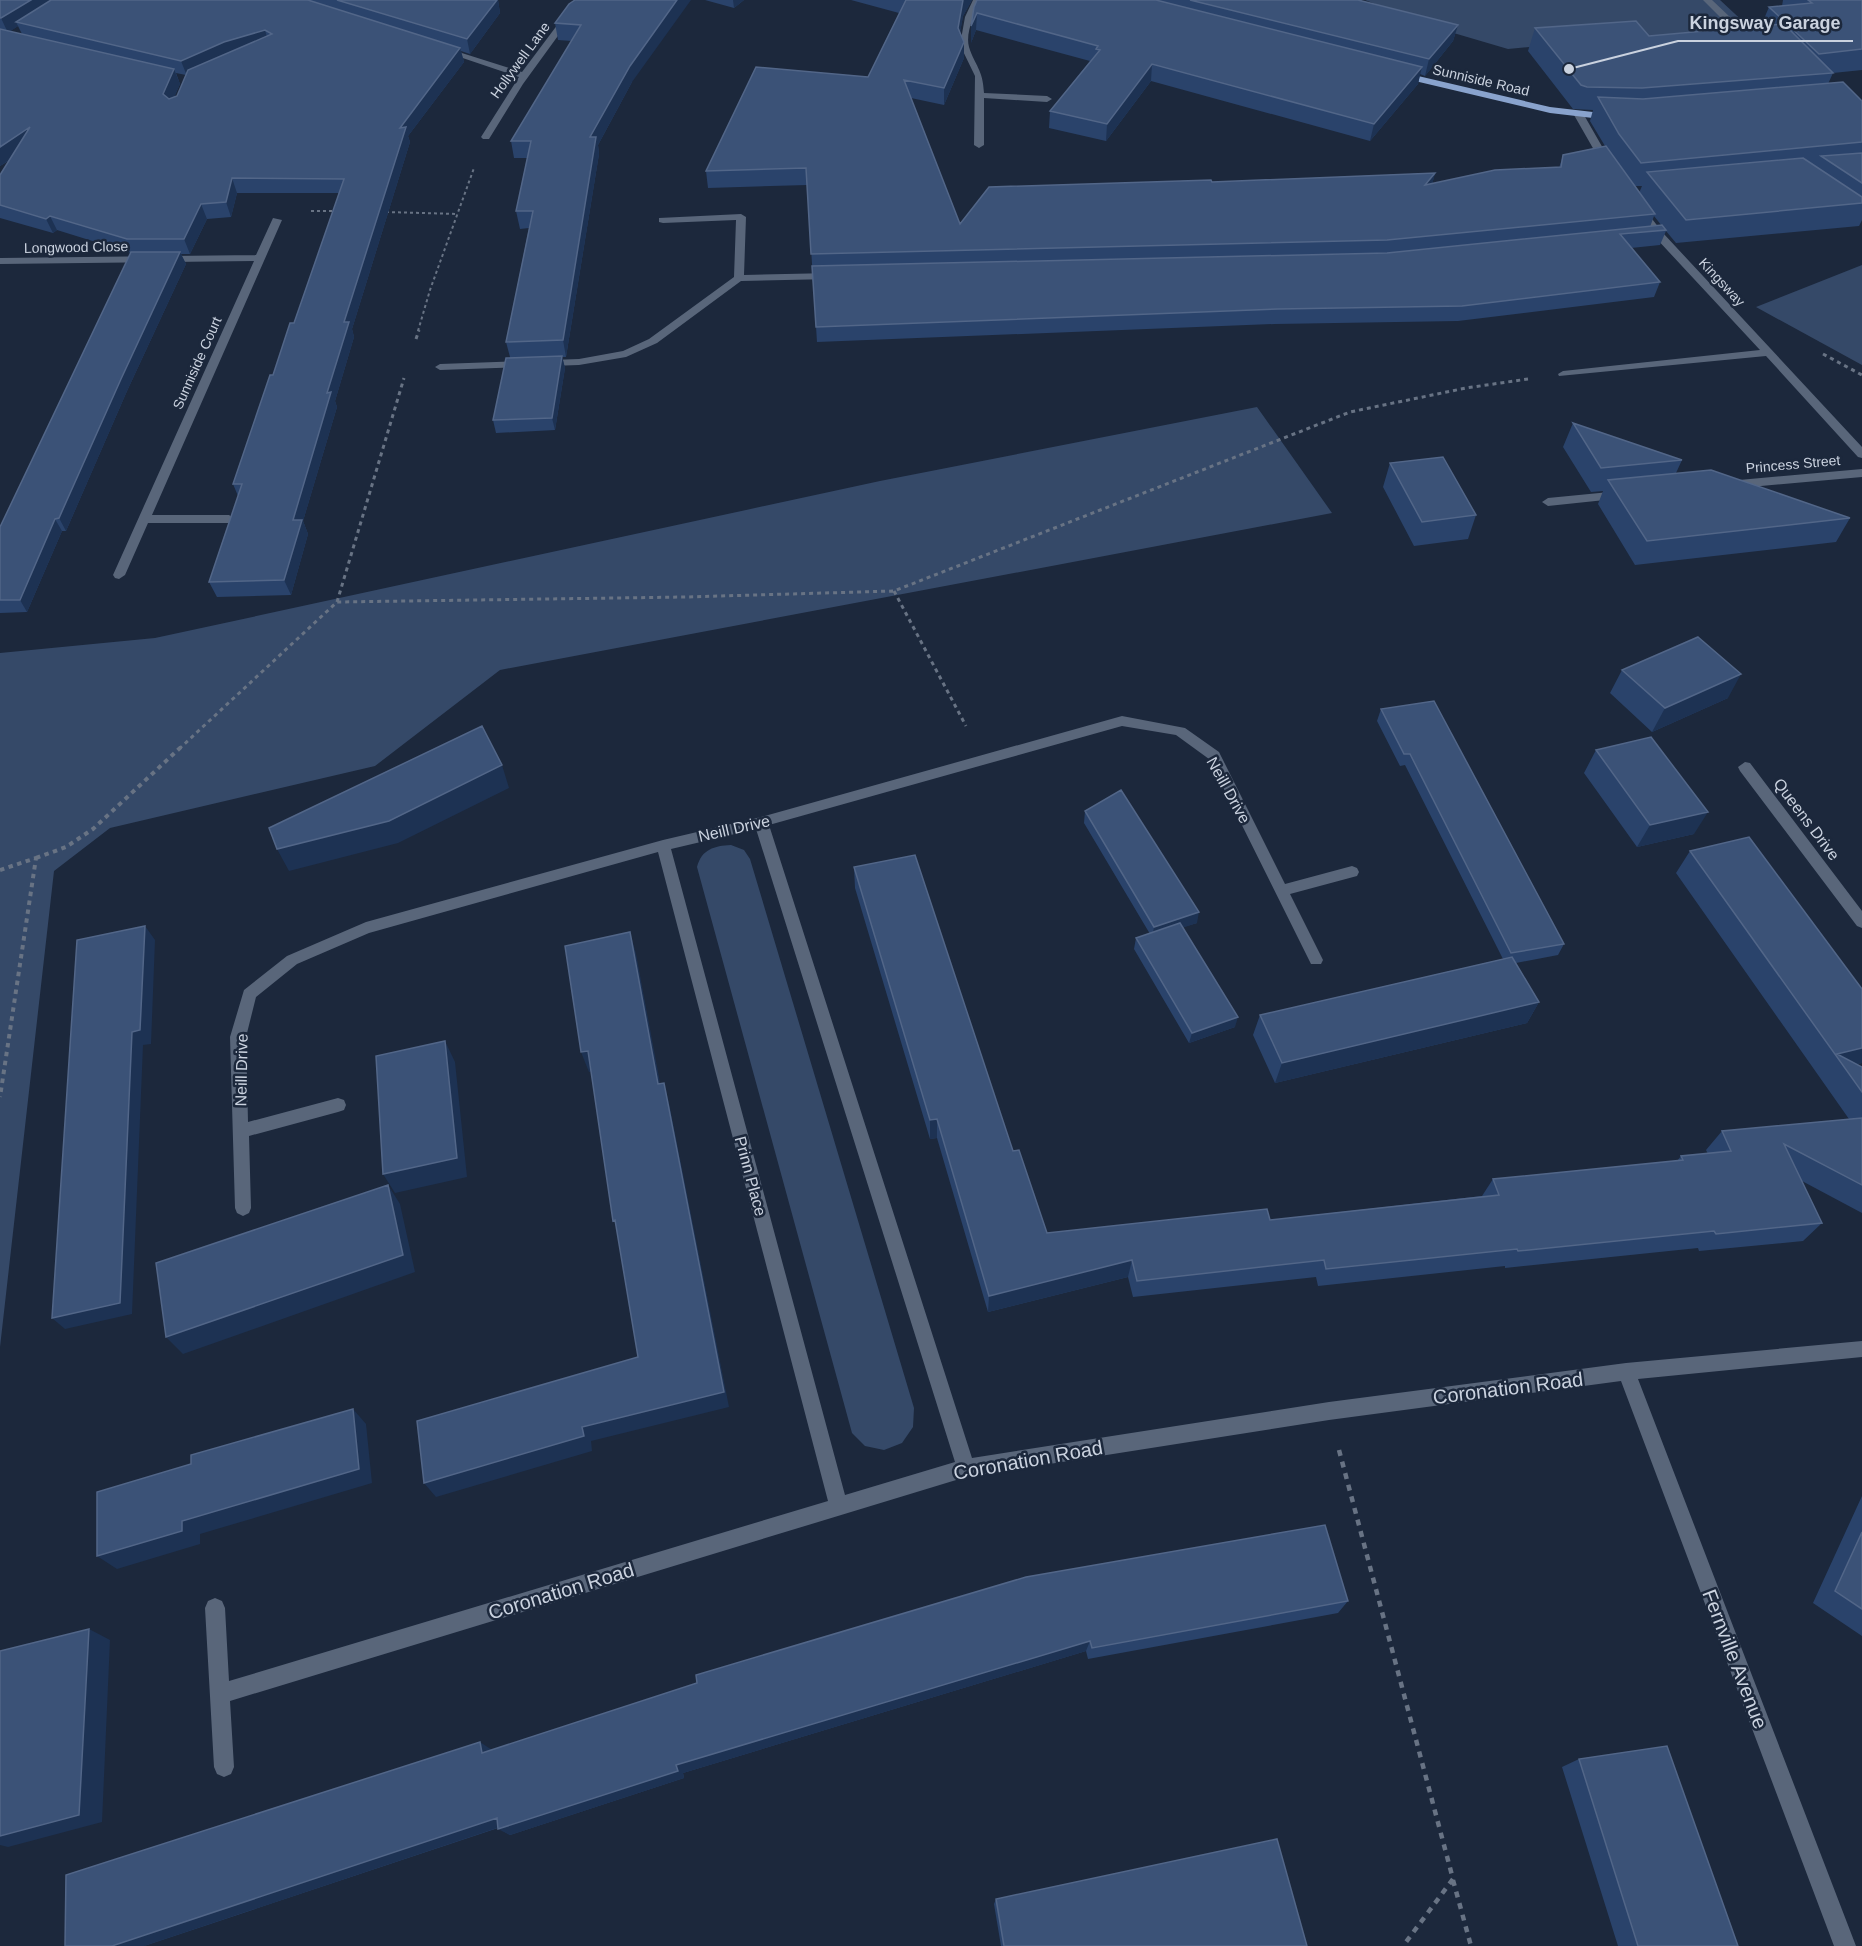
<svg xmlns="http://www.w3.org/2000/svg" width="1862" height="1946" font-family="Arial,sans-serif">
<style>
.green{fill:#354968}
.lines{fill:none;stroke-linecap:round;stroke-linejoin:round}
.path-far3{stroke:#687384;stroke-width:2;stroke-dasharray:3 3;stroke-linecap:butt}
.path-far2{stroke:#687384;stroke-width:3;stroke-dasharray:4 4;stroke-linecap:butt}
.path-far1{stroke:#687384;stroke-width:4;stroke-dasharray:4.5 4.5;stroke-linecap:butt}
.path{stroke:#687384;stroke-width:4.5;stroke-dasharray:6 6;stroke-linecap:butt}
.minor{fill:#59667a;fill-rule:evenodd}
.major{fill:#89a3cd;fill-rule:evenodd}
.wall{fill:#2a436b;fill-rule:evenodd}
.shaded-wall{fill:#1d3253}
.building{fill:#3b5277;stroke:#526688;stroke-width:1.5}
.labels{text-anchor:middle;stroke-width:5;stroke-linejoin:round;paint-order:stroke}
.far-street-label{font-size:14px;fill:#cad2df;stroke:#1c283c}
.street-label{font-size:16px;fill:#cad2df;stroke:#1c283c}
.near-street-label{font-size:20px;fill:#cad2df;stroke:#1c283c}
.leader{fill:none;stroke:#cad2df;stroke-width:2}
.callout-dot{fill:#cad2df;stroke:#1c283c;stroke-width:2}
.callout-label{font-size:18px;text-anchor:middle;font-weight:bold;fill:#cad2df;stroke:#1c283c;stroke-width:5;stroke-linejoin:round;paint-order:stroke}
</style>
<rect width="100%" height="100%" fill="#1c283c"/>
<path class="green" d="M1365,0H1720L1749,27L1508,49L1440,29Z
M1862,265V365L1756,307Z
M1257,407L1332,513L500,670L375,766L110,828L54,871L0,1347V653L155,638L880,481Z
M731,845L744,850L750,859L914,1408L913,1427L902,1443L884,1450L865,1446L852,1433L697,867C702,849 714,846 731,845Z"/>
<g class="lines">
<path class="path-far3" d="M311,211H336
M386,212L457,214
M418,331L430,290L474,168"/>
<path class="path-far2" d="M416,339L419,330
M1823,354L1862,375
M894,591L966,726
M337,602L404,378
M179,749L337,602L685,597L894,591L1350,412L1466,388L1528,379"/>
<path class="path-far1" d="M36,858L66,847L93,829L181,747
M0,870L36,858L0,1097"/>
<path class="path" d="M1339,1450L1453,1879L1403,1946
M1453,1880L1471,1946"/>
<path class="minor" d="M576,0H584L523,84L489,139H483L481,137L519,77L439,50L446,48L522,72Z
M973,0H981C975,12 965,33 969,47C975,66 983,69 984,93L1047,96L1052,99L1047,102L984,98V145L979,148L974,145L975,76L960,45L965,17Z
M1703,0H1712L1731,18V22H1725Z
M1576,113L1584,115L1612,164L1610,166L1602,164L1574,115Z
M1639,205L1642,206L1663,233L1862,447V458L1858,457L1766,356L1559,376L1558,374L1563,371L1760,350L1655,237L1634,208Z
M741,214L746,217L744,275L832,273L837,276L832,279L741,281L657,343L626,357L579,365L440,370L435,367L440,364L579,359L623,351L649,339L734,277L736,220L663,223L659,222V218Z
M273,218L282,220L152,515H229L235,519L229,523H148L125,575L119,579L115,578L113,575L254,261L0,264V258L256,255Z
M1862,469V477L1728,489L1722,485L1728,481Z
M1620,491L1624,492V498L1548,506L1542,502L1548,498Z
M1122,716L1185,728L1219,752L1285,884L1352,866L1357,868L1359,872L1357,876L1290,894L1323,960L1321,964H1311L1209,759L1176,735L1122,726L769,825L972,1458L1329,1402L1626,1363L1862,1341V1357L1638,1379L1856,1946H1834L1621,1381L1329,1420L966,1477L230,1701L234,1767L231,1774L224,1777L217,1774L214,1767L205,1608L208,1601L215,1598L222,1601L225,1608L229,1681L828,1501L658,852L369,933L297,964L256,997L246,1037L248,1122L338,1098L344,1100L346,1105L344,1110L338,1112L249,1136L251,1208L249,1213L243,1216L237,1213L235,1208L230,1037L244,990L287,956L366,922L663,840L761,817ZM756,829L955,1462L845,1495L671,849Z
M1745,762L1750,763L1862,911V928L1857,926L1740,771L1738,767Z"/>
<path class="major" d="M1401,72L1550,107L1610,114L1615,117L1610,120L1550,113L1398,77L1397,75Z"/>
</g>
<path class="wall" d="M0,0H498L500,13L470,54L461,51L464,62L408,136L410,142L352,329L354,337L335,401L337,407L303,521L308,534L291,595L217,597L209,582L238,496L233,484L273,375L294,323L339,193H237L231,217L207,219L190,254H181L186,264L127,391L66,531H62L27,612L0,613V527L131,253L57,230L53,233L0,218V175L10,160L0,166ZM18,26L22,34L10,31ZM176,73L186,75L177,96L174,97L180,84Z
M705,0H744L734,8Z
M851,0H972L963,16L960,32L964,58L944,105L911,98L960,224L1212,182L1435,173L1432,184L1559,168L1563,155L1605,146L1590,121L1593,110L1573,109L1528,51L1535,28L1649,36L1761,26L1769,7L1782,6L1783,0H1862V70L1833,73L1828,84L1862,101V220L1859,226L1676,243L1666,231L1660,245L1631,248L1660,282L1654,297L1458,321L1275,324L817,342L807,185L708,188L706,171L868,77L899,13ZM1635,186H1642L1639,193ZM1654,216L1658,221L1661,225L1650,227Z
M977,0H1358L1458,25L1453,41L1425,76L1420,74L1418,84L1370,141L1151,81L1106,141L1049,128L1050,111L1090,61L976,30L971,43Z
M569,4L632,82L598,145L599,154L566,357H562L565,368L555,430L496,433L493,420L510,357L506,342L529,228L520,229L516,211L527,158H514L511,141L572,41L558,40L555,23Z
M1573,423L1682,460L1676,473L1850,518L1836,542L1635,565L1598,504L1603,491L1591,492L1563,447Z
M1390,463L1476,515L1468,539L1414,546L1383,487Z
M1622,670L1728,698L1652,732L1610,693Z
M1381,709L1564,944L1558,955L1516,963L1539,1002L1527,1023L1275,1083L1253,1035L1260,1015L1503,959L1405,765L1400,766L1377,721Z
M1596,750L1694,834L1637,847L1584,773Z
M1085,811L1197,923L1183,927L1235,1027L1189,1043L1134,949L1136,938L1150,934L1084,823Z
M1690,851L1862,1063L1857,1064L1862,1067V1213L1802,1181L1822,1223L1803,1241L1699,1251L1698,1248L1505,1268V1266L1318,1286L1316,1277L1133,1297L1128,1277L988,1312L937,1138L930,1139L855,888L854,867L1013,1151L1047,1233L1270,1220L1482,1196L1493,1179L1677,1161L1681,1156L1708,1154L1706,1150L1722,1131L1849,1119L1676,873Z
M1862,1496V1636L1813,1603Z
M1348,1601L1338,1613L1088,1659L1086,1651L683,1773L684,1778L510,1835L498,1828L144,1946L491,1750L697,1683Z
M1579,1759L1738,1946H1618L1562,1767Z
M996,1899L1307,1946H1001L994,1904Z"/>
<path class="shaded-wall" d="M31,0H60L16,22L18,26L8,33L1,18Z
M497,0H498L500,13L470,54L467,39Z
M677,0H691L632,82L598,145L599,154L566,357L563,340L590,137L630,66Z
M733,0H744L734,8Z
M963,0H972L963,16L958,45V28Z
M977,13L976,30L971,43V26Z
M1458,25L1453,41L1425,76L1429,59Z
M265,30L269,44L187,76L181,61L224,42Z
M964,42V58L944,105V88Z
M460,48L464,62L408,136L410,142L352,329L354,337L335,401L337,407L303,521L308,534L291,595L284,580L293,520L327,393L344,322L400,128Z
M1152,64L1151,81L1106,141L1107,124Z
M1422,67L1418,84L1370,141L1374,124Z
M174,69L180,84L169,109L163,94Z
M30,127L37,142L0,166V147Z
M1435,173L1431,190L1425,185Z
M232,178L237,193L231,217L226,202Z
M201,204L207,219L190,254L184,239Z
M50,216L57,230L53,233L46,219Z
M180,252L186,264L127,391L66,531L59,518L121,379Z
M562,356L565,368L555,430L552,418Z
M55,519L62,531L27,612L20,600Z
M1741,674L1728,698L1652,732L1665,708Z
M502,765L509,788L398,843L289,871L277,849Z
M1708,812L1694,834L1637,847L1650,825Z
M1199,912L1197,923L1152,938L1154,927Z
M145,926L155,940L151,1044L143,1045L132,1314L65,1329L52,1318L132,1032Z
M630,932L636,954L664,1104L658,1084Z
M1539,1002L1527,1023L1275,1083L1282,1063Z
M1238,1017L1235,1027L1189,1043L1192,1033Z
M445,1041L455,1062L467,1177L395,1193L383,1174Z
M1862,1048V1063L1844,1067L1837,1054Z
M588,1051L595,1071L589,1072L581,1052Z
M664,1083L669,1103L729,1407L591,1441L592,1451L436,1497L424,1483L582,1427L724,1392Z
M937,1119V1138L930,1139V1120Z
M388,1185L400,1204L415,1272L183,1354L166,1337Z
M1132,1260L1128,1277L988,1312L989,1296Z
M353,1409L366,1424L372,1483L200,1534V1544L117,1569L97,1556L182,1521Z
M89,1629L110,1640L102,1822L8,1847L0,1845V1836Z
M1090,1641L1086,1651L683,1773L684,1778L510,1835L498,1829L676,1765Z
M480,1742L492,1750L482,1753Z
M497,1818L509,1824L144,1946H112Z"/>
<path class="building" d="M0,0H31L1,18H0Z
M51,0H308L460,48L400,128L406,127L344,322H349L327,393L331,392L293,520H302L284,580L209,582L242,484H233L270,375H273L290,323H294L344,179L232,178L226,202L201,204L184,239H127L50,216L46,219L0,205V175L30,127L0,147V29L174,69L163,94L169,99L177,96L188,70L272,34L265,30L224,42L181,61L16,22Z
M337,0H497L467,39Z
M575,0H677L630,66L590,137H596L563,340L506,342L533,211H516L531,141H511L581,25L555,23L569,4Z
M906,0H963L958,28L964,42L944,88L904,80L960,224L989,187L1211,180L1212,182L1435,173L1425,185L1495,170L1561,167L1563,155L1606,146L1655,214L1387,240L811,254L806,168L706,171L756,67L868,77Z
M977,0H1156L1422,67L1374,124L1152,64L1107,124L1050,111L1100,50L1096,49L1098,46L977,13L971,26L974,7Z
M1190,0H1358L1458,25L1429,59Z
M1808,0H1862V49L1819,54L1769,7L1812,3Z
M1636,21L1649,36L1784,24L1833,73L1642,88L1587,87L1581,85L1535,28Z
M1843,82L1862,101V142L1641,163L1619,134L1598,97L1643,99Z
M1862,153V183L1821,156Z
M1803,158L1862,197V203L1686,220L1647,172Z
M1662,225L1666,230L1620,234L1660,282L1462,306L1278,309L816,327L812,266L1387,253Z
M131,252H180L121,379L59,518L55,519L20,600H0V527Z
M562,356L552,418L493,420L506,358Z
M1573,423L1682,460L1601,468Z
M1443,457L1476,515L1422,522L1390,463Z
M1711,470L1850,518L1647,541L1608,480Z
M1698,637L1741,674L1665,708L1622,670Z
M1434,701L1564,944L1511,953L1410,754H1404L1381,709Z
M482,726L502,765L389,821L277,849L269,828Z
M1651,737L1708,812L1650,825L1596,750Z
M1121,790L1199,912L1154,927L1085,811Z
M1749,837L1862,989V1048L1837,1054L1862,1067V1092L1690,851Z
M915,855L1013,1151L1019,1150L1047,1233L1267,1209L1270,1220L1499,1195L1493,1179L1683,1160L1681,1156L1731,1151L1722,1131L1862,1118V1185L1784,1144L1822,1223L1716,1234L1714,1231L1518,1251L1517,1249L1326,1269L1324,1260L1137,1281L1132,1260L989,1296L937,1119L930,1120L854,867Z
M1180,923L1238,1017L1192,1033L1136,938Z
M145,926L140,1030L132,1032L120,1303L52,1318L77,940Z
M630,932L658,1084L664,1083L724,1392L582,1427L584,1436L424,1483L417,1421L638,1357L615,1220L613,1221L588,1051L581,1052L565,946Z
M1512,957L1539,1002L1282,1063L1260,1015Z
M445,1041L457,1158L383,1174L376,1056Z
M388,1185L403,1255L166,1337L156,1263Z
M353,1409L359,1469L182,1521V1531L97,1556V1492L191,1464V1455Z
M1325,1525L1348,1601L1092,1648L1090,1641L676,1765L678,1771L498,1829L497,1818L112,1946H65L66,1875L480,1742L482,1753L697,1683L696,1675L1026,1577Z
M1862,1532V1609L1835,1591Z
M89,1629L79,1815L0,1836V1651Z
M1667,1746L1738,1946H1638L1579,1759Z
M1277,1839L1307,1946H1004L996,1899Z"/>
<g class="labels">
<g class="far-street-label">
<text transform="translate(520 60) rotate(-54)" y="5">Hollywell Lane</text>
<text transform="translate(1481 80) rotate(13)" y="5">Sunniside Road</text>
<text transform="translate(76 247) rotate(-1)" y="5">Longwood Close</text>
<text transform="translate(1722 282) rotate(47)" y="5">Kingsway</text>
<text transform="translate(197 363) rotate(-66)" y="5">Sunniside Court</text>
<text transform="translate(1793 464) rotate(-5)" y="5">Princess Street</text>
</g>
<g class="street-label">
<text transform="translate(1229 790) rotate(61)" y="6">Neill Drive</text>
<text transform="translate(1807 819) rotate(53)" y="6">Queens Drive</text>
<text transform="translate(734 828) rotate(-13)" y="6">Neill Drive</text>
<text transform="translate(241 1070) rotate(-89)" y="6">Neill Drive</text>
<text transform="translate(751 1176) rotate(75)" y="6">Prinn Place</text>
</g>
<g class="near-street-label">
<text transform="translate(1508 1388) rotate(-7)" y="7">Coronation Road</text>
<text transform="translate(1028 1460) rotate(-10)" y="7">Coronation Road</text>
<text transform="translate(561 1591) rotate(-17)" y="7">Coronation Road</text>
<text transform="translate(1735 1659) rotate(69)" y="7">Fernville Avenue</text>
</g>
</g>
<path class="leader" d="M1569 69L1678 41H1853"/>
<circle class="callout-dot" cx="1569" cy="69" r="6"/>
<g class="callout-label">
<text x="1765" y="29">Kingsway Garage</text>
</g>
</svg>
